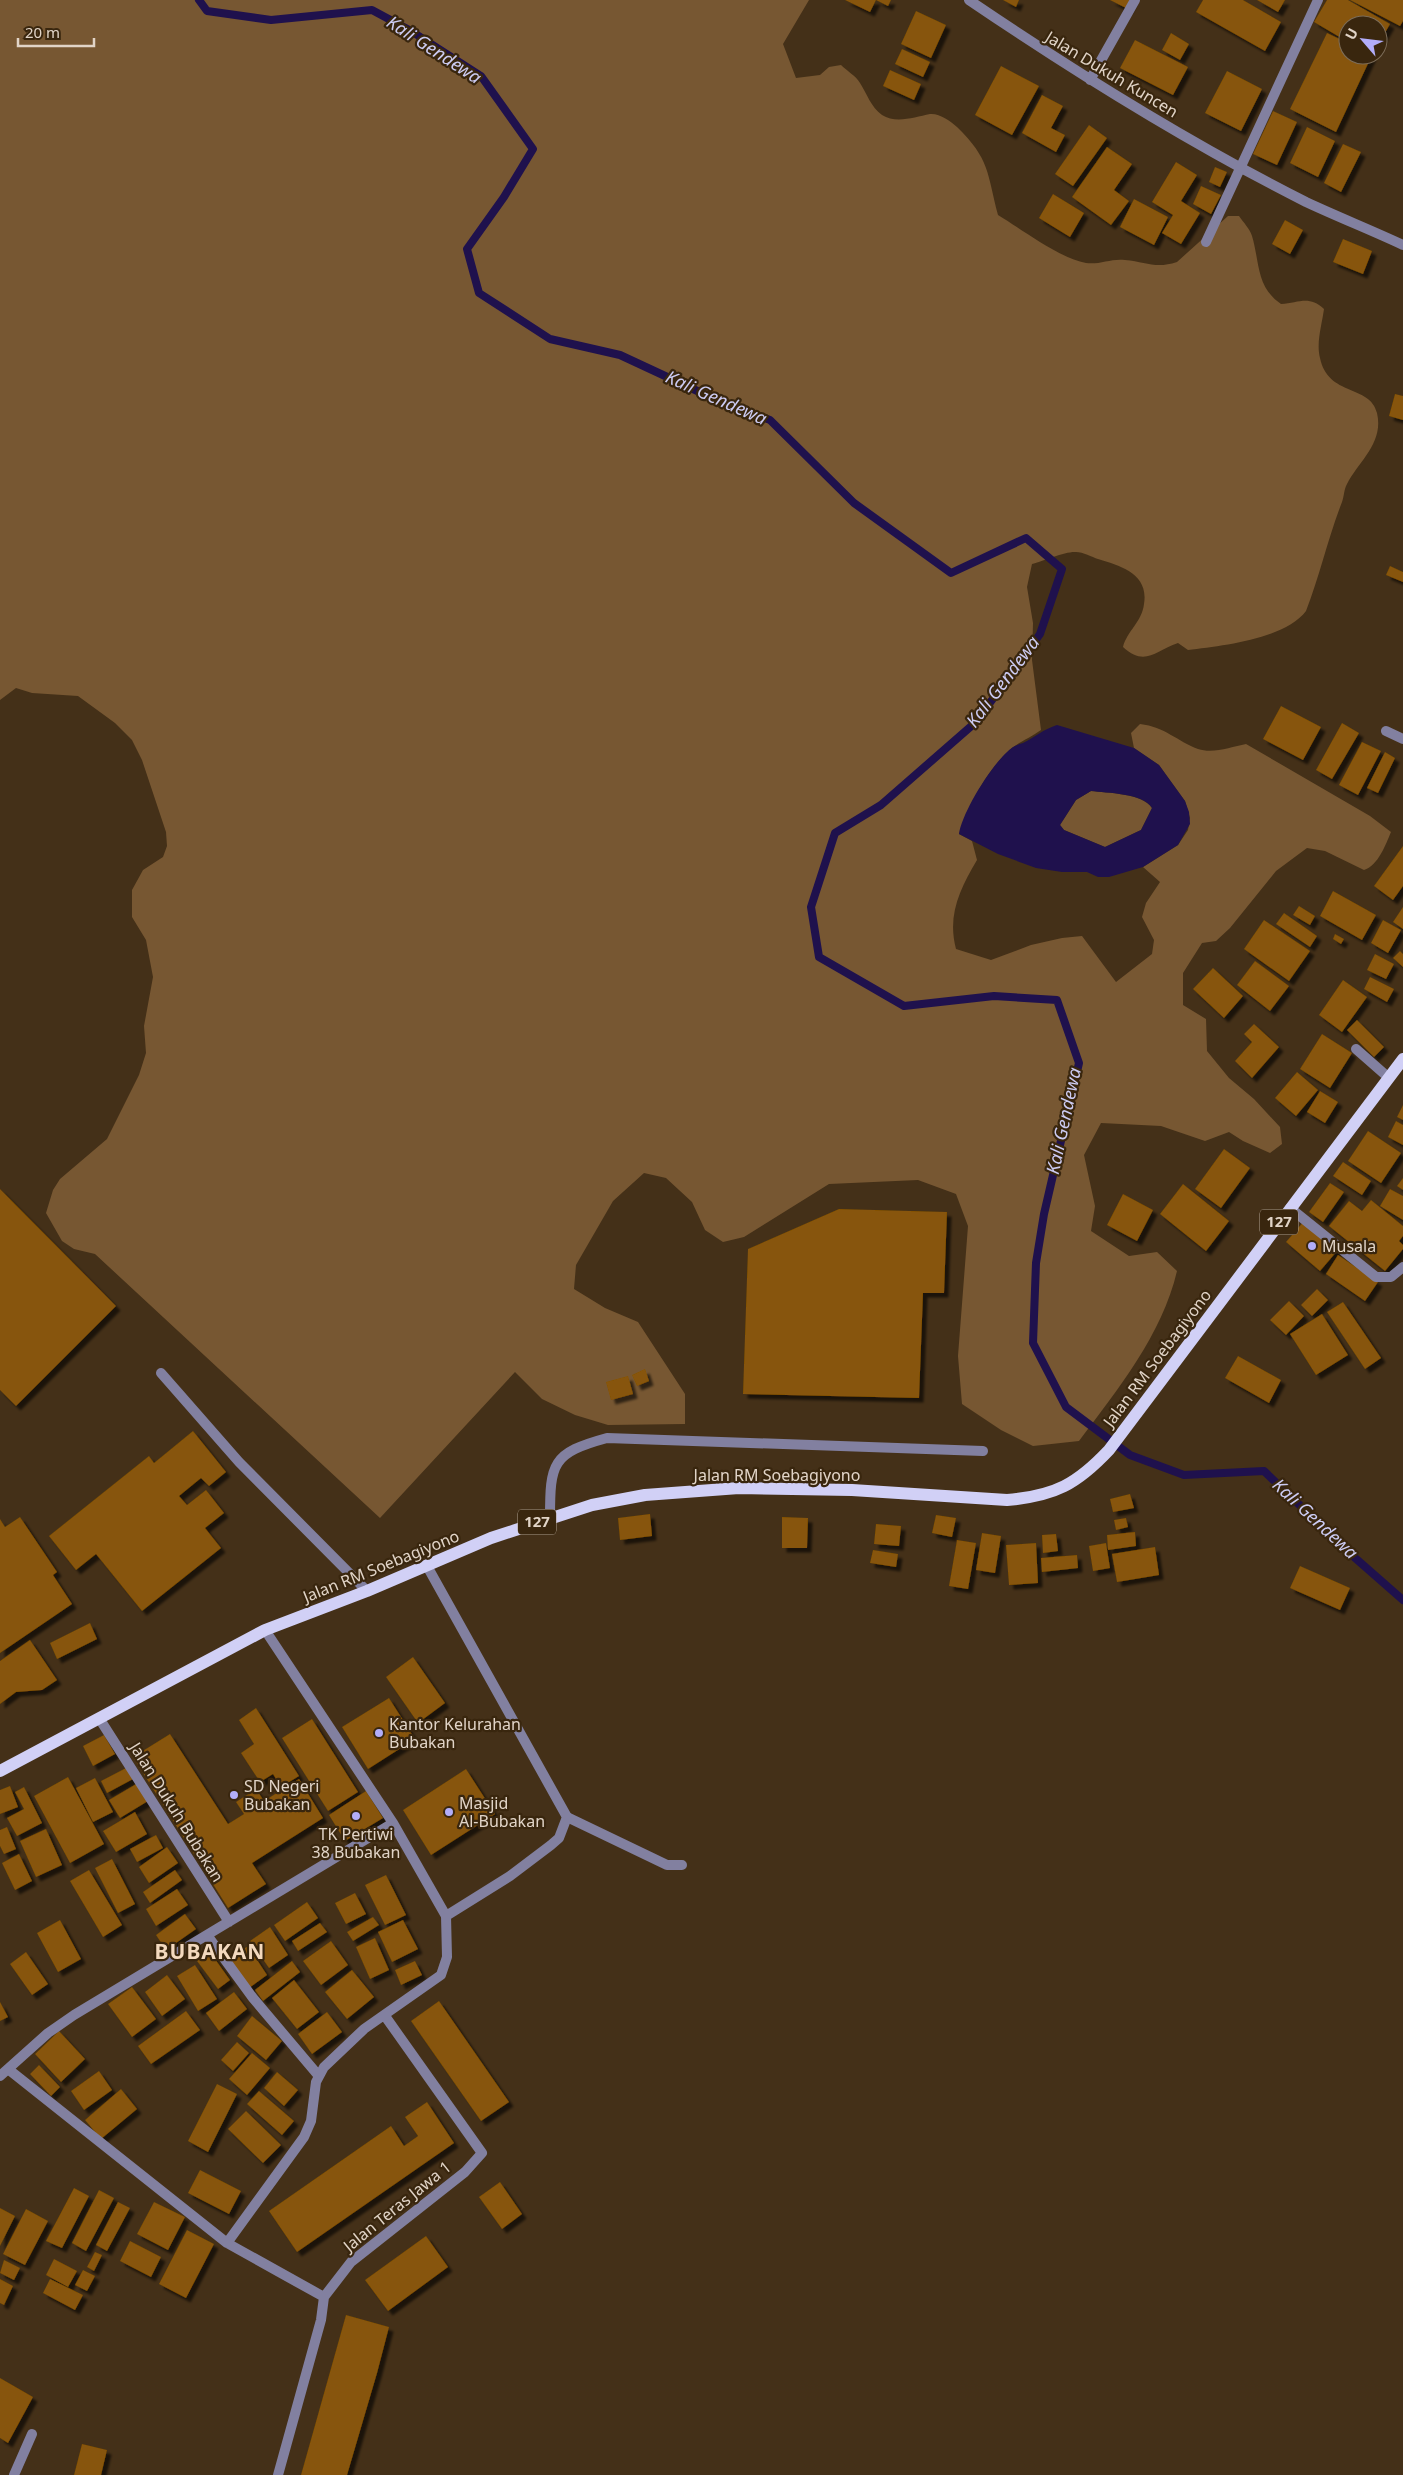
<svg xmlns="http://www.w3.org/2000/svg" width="1403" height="2475" font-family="'Noto Sans',sans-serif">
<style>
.green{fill:#775732}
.water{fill:#1f114d;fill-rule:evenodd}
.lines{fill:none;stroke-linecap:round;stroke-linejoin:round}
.stream{stroke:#1f114d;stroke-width:8}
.building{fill:#875407;filter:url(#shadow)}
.service{stroke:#8280a0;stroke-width:10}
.minor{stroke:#8280a0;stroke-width:10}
.primary{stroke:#d1d0f6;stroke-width:12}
.poi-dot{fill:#b2adf9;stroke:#39260e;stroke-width:2}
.labels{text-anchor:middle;stroke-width:4.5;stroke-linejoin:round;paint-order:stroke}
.shield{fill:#39260e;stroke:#afa090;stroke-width:1}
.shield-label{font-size:15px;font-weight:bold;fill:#e1d4c7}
.street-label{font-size:16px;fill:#e1d4c7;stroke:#39260e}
.poi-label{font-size:16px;fill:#e1d4c7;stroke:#39260e;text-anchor:start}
.water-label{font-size:18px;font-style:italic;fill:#cccbf2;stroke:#39260e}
.district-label{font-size:21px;font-weight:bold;letter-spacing:1px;fill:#f3d9be;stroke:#39260e}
</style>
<defs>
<filter id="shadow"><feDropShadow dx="4.5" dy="4.5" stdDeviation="1" flood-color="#0009"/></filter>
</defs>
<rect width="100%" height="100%" fill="#443018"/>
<path class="green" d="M0,0H809L783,44L796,78L820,75L829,67L841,65C847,71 856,76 860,83C867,94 871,107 882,115C896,124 915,117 930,114C939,113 951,121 957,127C990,159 987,173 998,215C1023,230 1057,257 1086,263C1099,265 1112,258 1125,260C1146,262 1156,269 1177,262L1228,216H1239C1243,222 1250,229 1252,236C1260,263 1256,287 1281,304C1299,303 1309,295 1324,309C1322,324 1316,343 1320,358C1328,397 1370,384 1377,413C1384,443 1359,461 1347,484C1344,489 1344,497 1342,502C1328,538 1320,575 1306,611C1285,639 1222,646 1188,650L1178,643C1155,651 1145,667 1123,647C1127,631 1142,622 1144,604C1149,574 1121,566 1098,559C1092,557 1083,552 1076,552C1066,551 1043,561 1032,564L1027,587L1033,623L1032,660L1041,730C1033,736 1018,743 1012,748C986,771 970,803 959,834L972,841L977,860C960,889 947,915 956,949L991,960L1031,945L1062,938L1082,936L1116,982L1152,954L1154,940L1142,917L1146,903L1160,882L1143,867L1178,845L1188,830L1190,818L1185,801L1159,765L1134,748L1131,733L1140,724C1165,727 1177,741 1198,749C1213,754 1231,747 1246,744L1370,816L1391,832C1386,844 1378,866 1364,870L1325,851L1307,848L1276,871L1230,928L1216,941L1202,943L1183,973V1005L1206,1019L1207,1051L1229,1078L1254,1099L1280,1127L1282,1144L1270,1153L1243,1141L1229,1132L1205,1141L1161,1126L1101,1123L1084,1155L1095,1206L1091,1231L1129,1256L1157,1252L1177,1271C1162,1335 1118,1389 1079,1441L1033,1446L1001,1430L962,1404L958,1356L968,1226L956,1194L918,1180L829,1184L744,1237L723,1242L705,1230L692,1202L666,1178L644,1173L613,1201L576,1265L574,1289L605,1308L638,1322L685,1394V1424L608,1425L575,1415L542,1399L515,1372L380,1518L95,1254L74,1249L62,1241L46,1213L53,1190L60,1179L107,1139L139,1075L146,1053L144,1026L153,977L146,940L132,917V890L143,870L163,857L167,846L166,832L142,760L132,740L115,723L78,696L32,693L16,688L0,700Z
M1091,791C1107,793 1142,793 1152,808L1141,830L1105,847L1064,830L1060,825L1076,800Z"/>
<path class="water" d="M1057,725L1134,748L1159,765L1185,801L1189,812L1190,824L1178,845L1143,867L1109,877H1098L1087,872H1062L1036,868L998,854L959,834C962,812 994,760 1013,747C1016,745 1020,744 1023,743C1035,737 1044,729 1057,725ZM1091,791C1107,793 1143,793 1152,808L1141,830L1105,847L1064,830L1060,825L1076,800Z"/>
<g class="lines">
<path class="stream" d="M199,0L207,11L271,20L372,10L411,31L481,76L533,149L504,197L467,249L479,293L550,339L620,355L721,402L770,420L854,503L951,573L1026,538L1062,569L1040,634L976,722L881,805L835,833L811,907L819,957L904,1006L994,996L1057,1000L1079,1063L1044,1214L1036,1263L1033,1343L1066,1407L1130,1455L1184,1475L1264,1471L1354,1557L1403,1600"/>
</g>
<path class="building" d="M845,0H891L888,6L876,0L870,12Z
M1003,0H1019L1016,7Z
M1110,0H1132L1128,9Z
M1203,0H1243L1281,22L1265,51L1196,12Z
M1257,0H1285L1278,12Z
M1327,0H1348L1390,24L1378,45V25H1348V42L1314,22Z
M1350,0H1403V21L1400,26Z
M916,11L946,25L931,58L901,44Z
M1171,33L1189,44L1180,60L1162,50Z
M1327,33L1348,43V55H1372L1336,132L1290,109Z
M1135,40L1188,67L1173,95L1120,68Z
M902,49L930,62L923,77L895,64Z
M1001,66L1039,86L1012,135L975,115Z
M890,70L921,84L914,100L883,86Z
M1227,71L1262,89L1241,131L1205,113Z
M1042,95L1063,106L1051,128L1065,135L1056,152L1022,133Z
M1273,111L1297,122L1277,165L1253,154Z
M1089,125L1107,138L1073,186L1055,174Z
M1307,127L1335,141L1318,177L1290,163Z
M1343,144L1361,152L1341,192L1324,183Z
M1107,147L1132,164L1114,190L1129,201L1111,225L1072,197Z
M1176,162L1197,175L1181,201L1200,213L1181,244L1162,233L1173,215L1152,202Z
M1215,167L1227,172L1220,187L1209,182Z
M1201,186L1221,195L1211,214L1193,204Z
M1053,194L1084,213L1070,237L1039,218Z
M1134,199L1168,217L1154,245L1120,227Z
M1285,220L1303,230L1290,254L1272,244Z
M1343,239L1372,251L1363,274L1333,262Z
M1395,394L1403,396V420L1389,416Z
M1390,566L1403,572V582L1386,575Z
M1281,706L1321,727L1303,760L1263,739Z
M1342,723L1359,733L1332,779L1316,770Z
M1362,742L1381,751L1358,795L1339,785Z
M1385,752L1395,758L1378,793L1367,788Z
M1403,846V886L1393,900L1374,886Z
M1333,891L1376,915L1362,940L1320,916Z
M1299,906L1315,916L1310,925L1293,915Z
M1403,907V929L1393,922Z
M1284,913L1317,936L1310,947L1276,924Z
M1264,920L1310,951L1289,981L1244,949Z
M1383,920L1401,930L1388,953L1371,943Z
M1335,934L1344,939L1341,944L1333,939Z
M1400,951L1403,954V967L1393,958Z
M1375,954L1394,964L1386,979L1367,970Z
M1255,961L1289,986L1270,1011L1237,985Z
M1213,968L1243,996L1224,1018L1193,989Z
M1370,977L1394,989L1387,1002L1364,989Z
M1343,980L1367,997L1342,1032L1319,1015Z
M1357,1020L1384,1047L1374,1057L1347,1030Z
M1254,1024L1279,1047L1252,1078L1235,1061L1252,1042L1244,1034Z
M1322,1034L1352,1053L1330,1088L1300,1069Z
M1297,1072L1318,1090L1296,1116L1275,1098Z
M1320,1091L1338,1102L1325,1123L1307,1112Z
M1403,1105V1120L1397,1117Z
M1396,1121L1403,1125V1145L1388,1137Z
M1368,1131L1401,1153L1381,1183L1348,1161Z
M1224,1149L1250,1168L1221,1208L1195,1189Z
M1343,1162L1371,1181L1362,1195L1333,1176Z
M1403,1178V1190L1397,1186Z
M1330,1183L1344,1192L1323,1222L1309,1212Z
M1183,1184L1229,1221L1206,1251L1160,1214Z
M0,1189L116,1306L16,1406L0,1390Z
M1390,1189L1403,1196V1220L1380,1206Z
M1123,1194L1153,1210L1137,1241L1107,1225Z
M1371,1200L1403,1226V1236L1399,1241L1403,1245V1249L1385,1271L1329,1226L1349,1201L1362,1211Z
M839,1209L947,1212L944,1293H923L919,1398L743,1394L748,1249Z
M1304,1221L1338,1250L1320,1271L1286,1242Z
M1338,1255L1378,1282L1365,1301L1326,1274Z
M1317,1289L1328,1300L1312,1316L1301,1305Z
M1289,1301L1304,1316L1286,1335L1270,1320Z
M1343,1302L1381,1358L1365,1369L1327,1312Z
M1322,1314L1348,1355L1316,1375L1290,1334Z
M1238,1356L1281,1380L1269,1403L1225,1378Z
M645,1369L649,1381L637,1386L632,1375Z
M628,1376L633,1394L611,1400L606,1382Z
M193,1431L226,1472L209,1486L201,1478L179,1496L187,1505L206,1490L224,1513L205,1528L221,1548L142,1611L96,1554L76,1570L49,1536L149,1456L154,1463Z
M1130,1494L1134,1508L1113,1512L1110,1499Z
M650,1514L652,1536L620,1540L618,1518Z
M936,1515L956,1518L952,1537L932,1533Z
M20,1517L57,1572L53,1575L72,1604L0,1653V1519L5,1527Z
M782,1517L808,1518L807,1548H782Z
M1126,1518L1128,1527L1116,1530L1114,1520Z
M876,1524L901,1526L899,1546L874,1544Z
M1135,1532L1136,1546L1108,1550L1107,1535Z
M982,1533L1001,1536L995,1573L976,1570Z
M1056,1534L1058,1551L1043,1553L1042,1535Z
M957,1540L976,1543L968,1589L949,1586Z
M1036,1543L1038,1583L1009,1585L1006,1545Z
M1106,1543L1110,1568L1093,1571L1089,1546Z
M1155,1547L1159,1575L1117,1582L1112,1554Z
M873,1550L898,1554L896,1567L870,1563Z
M1077,1555L1078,1568L1042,1572L1041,1558Z
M1300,1566L1350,1588L1340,1610L1290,1588Z
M90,1623L97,1639L57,1659L50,1643Z
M30,1640L57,1680L42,1690L16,1692L0,1704V1661Z
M413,1657L445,1703L418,1723L386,1677Z
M389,1698L415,1739L368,1769L342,1727Z
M256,1708L299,1776L281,1787L273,1774L260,1782L241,1753L254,1744L239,1720Z
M312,1719L358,1792L328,1811L282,1738Z
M170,1734L228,1824L244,1814L236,1802L256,1789L264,1801L299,1779L323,1818L252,1863L266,1884L228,1908L133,1757Z
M104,1735L115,1754L93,1766L83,1746Z
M126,1768L133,1779L107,1793L101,1781Z
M466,1769L495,1814L431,1855L403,1810Z
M68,1777L104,1844L70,1863L34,1796Z
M95,1778L113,1812L93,1822L76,1788Z
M138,1783L148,1801L120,1818L109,1800Z
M10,1786L18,1807L0,1814V1790Z
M24,1787L42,1823L17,1836L7,1818L24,1809L15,1792Z
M366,1791L383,1818L345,1841L329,1815Z
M135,1812L147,1834L116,1852L103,1831Z
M7,1827L16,1849L4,1854L0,1846V1830Z
M46,1829L62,1865L36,1877L20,1841Z
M156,1835L163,1848L137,1862L130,1849Z
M167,1847L178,1863L149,1883L139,1867Z
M19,1854L32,1881L15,1890L2,1863Z
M112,1859L135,1904L118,1913L95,1868Z
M89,1870L122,1925L103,1937L70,1881Z
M175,1870L182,1880L150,1903L143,1892Z
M386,1875L406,1915L385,1925L365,1885Z
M177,1889L188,1905L156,1926L146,1909Z
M355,1893L366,1914L346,1924L335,1903Z
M307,1902L318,1918L285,1941L274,1925Z
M185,1914L196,1929L166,1950L156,1935Z
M373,1917L379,1925L353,1941L347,1932Z
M60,1920L81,1959L58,1972L37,1933Z
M403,1920L418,1949L392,1962L378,1932Z
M320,1923L327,1932L298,1951L292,1941Z
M270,1927L288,1955L269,1968L250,1941Z
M375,1938L389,1970L370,1979L356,1947Z
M331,1941L348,1965L321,1985L303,1961Z
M248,1946L267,1975L249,1988L229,1959Z
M26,1952L48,1984L32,1995L10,1964Z
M210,1952L230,1980L218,1989L197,1961Z
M292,1961L300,1972L263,2001L255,1990Z
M415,1961L422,1975L401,1985L395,1970Z
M195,1965L217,1999L198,2011L177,1976Z
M352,1970L374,1997L347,2019L325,1992Z
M167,1975L185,1999L162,2016L145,1992Z
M294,1980L319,2012L297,2029L272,1998Z
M132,1987L156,2019L132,2037L108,2004Z
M234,1992L247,2009L219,2031L206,2013Z
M439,2001L509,2102L481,2121L411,2021Z
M0,2002L8,2017L0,2021Z
M186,2011L200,2030L151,2064L138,2046Z
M327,2012L342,2032L312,2054L298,2034Z
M252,2016L282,2041L266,2060L237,2036Z
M59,2031L85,2059L61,2082L35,2054Z
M237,2042L249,2053L233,2071L221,2060Z
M252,2053L270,2068L247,2095L229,2079Z
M39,2065L60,2087L51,2096L30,2074Z
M99,2071L112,2090L84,2110L71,2091Z
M277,2072L298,2090L284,2106L264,2088Z
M217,2084L237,2094L208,2152L188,2141Z
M121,2089L137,2109L101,2139L85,2120Z
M259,2091L294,2121L282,2135L247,2104Z
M427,2102L454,2143L297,2252L269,2211L391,2126L404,2146L418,2136L405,2117Z
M246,2111L281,2145L263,2163L228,2129Z
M200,2170L241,2191L229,2214L188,2193Z
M500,2182L522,2214L502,2229L479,2197Z
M74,2188L89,2196L62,2248L46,2241Z
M99,2190L114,2198L86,2251L72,2243Z
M118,2202L130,2208L107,2251L96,2245Z
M154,2202L185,2217L168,2250L137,2234Z
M0,2208L15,2216L0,2246Z
M26,2209L48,2221L25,2265L3,2254Z
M187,2230L214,2244L186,2298L159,2284Z
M426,2236L448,2267L388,2311L365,2280Z
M130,2241L161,2257L151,2277L120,2261Z
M95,2252L102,2255L94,2271L87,2267Z
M54,2259L77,2271L68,2287L46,2275Z
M4,2260L20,2268L14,2280L0,2273Z
M83,2270L95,2276L87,2291L75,2285Z
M0,2279L13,2286L4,2305L0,2303Z
M50,2279L83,2295L75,2310L43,2293Z
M346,2315L389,2327L377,2373L347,2475H301Z
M0,2378L33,2397L8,2443L0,2438Z
M82,2444L107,2450L101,2475H74Z"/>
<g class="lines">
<path class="service" d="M161,1373L239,1462L367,1591
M550,1518C550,1463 552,1453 607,1438L983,1451
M567,1817L667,1865H682"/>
<path class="minor" d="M969,0C1078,74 1189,143 1306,202C1338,217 1371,230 1403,245
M1090,80L1135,0
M1206,242L1318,0
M1386,731L1403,739
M1356,1049L1389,1078
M1290,1208L1376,1277H1391L1403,1267
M427,1566L567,1817L559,1838L551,1845L510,1876L446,1916
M99,1718L229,1922
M207,1935L253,1998L318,2075
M8,2069L227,2243
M0,2076L48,2033L74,2015L393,1823L265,1630
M324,2297L227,2243L304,2137L311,2121L316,2082L324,2067L364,2029L441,1975L447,1957L446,1916L393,1823
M14,2475L32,2434
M278,2475L321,2320L324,2297L351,2262L465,2172L482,2153L385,2016"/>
<path class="primary" d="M0,1771L265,1630L367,1591L491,1538L592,1505L645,1495L739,1488L852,1490L1007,1500C1055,1496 1077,1484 1109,1450L1403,1059"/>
</g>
<g class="poi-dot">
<circle cx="1312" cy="1246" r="5"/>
<circle cx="379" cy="1733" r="5"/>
<circle cx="234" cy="1795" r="5"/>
<circle cx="449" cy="1812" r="5"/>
<circle cx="356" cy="1816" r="5"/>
</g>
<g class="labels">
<g class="shield">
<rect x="1260" y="1209.5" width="38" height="25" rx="4"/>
<rect x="518" y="1509.5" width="38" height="25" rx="4"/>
</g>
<g class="shield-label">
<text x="1279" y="1227">127</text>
<text x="537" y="1527">127</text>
</g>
<g class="street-label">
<text transform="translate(1112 74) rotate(31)" y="6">Jalan Dukuh Kuncen</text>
<text transform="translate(1157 1358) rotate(-53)" y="6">Jalan RM Soebagiyono</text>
<text x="777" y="1481">Jalan RM Soebagiyono</text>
<text transform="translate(381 1566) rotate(-22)" y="6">Jalan RM Soebagiyono</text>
<text transform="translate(177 1812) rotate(58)" y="6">Jalan Dukuh Bubakan</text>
<text transform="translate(397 2206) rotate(-39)" y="6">Jalan Teras Jawa 1</text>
</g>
<g class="poi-label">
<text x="1322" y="1252">Musala</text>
<text x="389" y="1730">Kantor Kelurahan<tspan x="389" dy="18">Bubakan</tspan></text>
<text x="244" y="1792">SD Negeri<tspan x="244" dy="18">Bubakan</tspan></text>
<text x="459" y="1809">Masjid<tspan x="459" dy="18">Al-Bubakan</tspan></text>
<text x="356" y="1840" text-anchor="middle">TK Pertiwi<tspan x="356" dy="18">38 Bubakan</tspan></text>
</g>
<g class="water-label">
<text transform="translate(434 50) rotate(33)" y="6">Kali Gendewa</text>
<text transform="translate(716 398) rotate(24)" y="6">Kali Gendewa</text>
<text transform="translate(1003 682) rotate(-53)" y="6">Kali Gendewa</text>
<text transform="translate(1064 1121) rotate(-78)" y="6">Kali Gendewa</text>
<text transform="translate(1315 1519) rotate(43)" y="6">Kali Gendewa</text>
</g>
<g class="district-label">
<text x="210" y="1959">BUBAKAN</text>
</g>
</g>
<g transform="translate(1363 40) rotate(298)"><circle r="24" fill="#39260e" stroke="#7c6c58"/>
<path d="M0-4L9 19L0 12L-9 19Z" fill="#b2adf9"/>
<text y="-8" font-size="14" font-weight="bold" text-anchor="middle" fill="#e1d4c7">U</text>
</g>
<path d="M18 38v8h76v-8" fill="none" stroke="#e1d4c7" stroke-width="2.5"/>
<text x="25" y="38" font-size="15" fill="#e1d4c7" stroke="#39260e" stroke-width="4" paint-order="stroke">20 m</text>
</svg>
